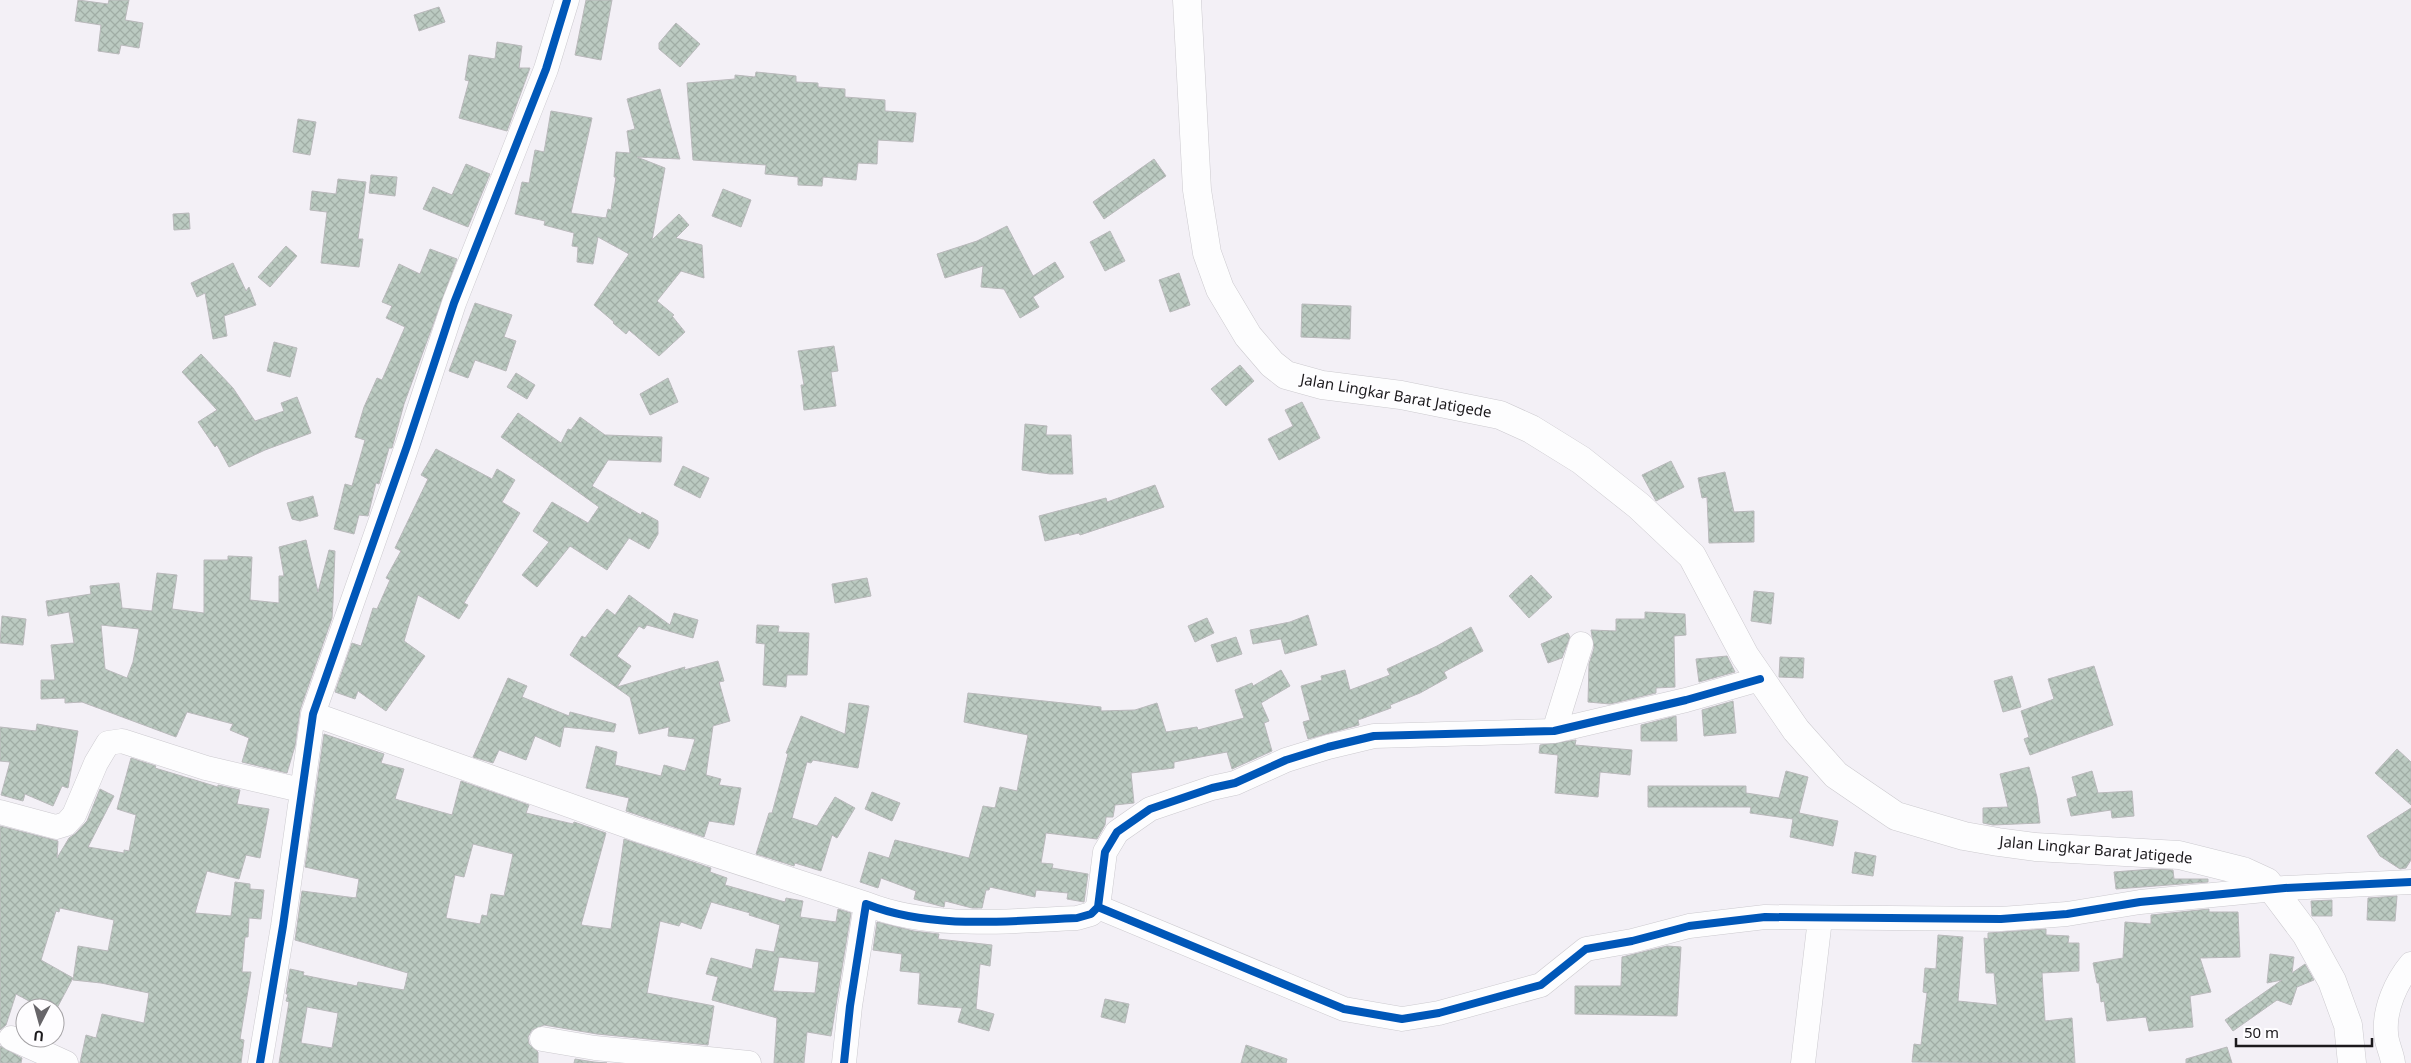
<svg xmlns="http://www.w3.org/2000/svg" width="2411" height="1063" font-family="'Noto Sans',sans-serif">
<style>
.building{fill:url(#building-cross-hatch);stroke:#b9b9bb;fill-rule:evenodd}
.lines{fill:none;stroke-linecap:round;stroke-linejoin:round}
.minor-casing{stroke:#cccacf;stroke-width:25}
.major-casing{stroke:#cccacf;stroke-width:29}
.minor{stroke:#fdfdfe;stroke-width:24}
.major{stroke:#fdfdfe;stroke-width:28}
.cycleway-casing{stroke:#fefdff;stroke-width:11}
.cycleway{stroke:#0057b8;stroke-width:8}
.labels{text-anchor:middle;stroke-width:4;stroke-linejoin:round;paint-order:stroke}
.street-label{font-size:15px;fill:#1c1a1d;stroke:#fefdff}
</style>
<defs>
<pattern id="building-cross-hatch" width="8" height="8" patternUnits="userSpaceOnUse" patternTransform="scale(1.25)"><rect width="8" height="8" fill="#bbcac1"/><path d="M0 0l8 8M0 8l8-8" fill="none" stroke="#a0ada5"/></pattern>
</defs>
<rect width="100%" height="100%" fill="#f3f0f6"/>
<path class="building" d="M78,0L108,4L109,0H129L125,20L143,23L139,48L121,45L119,54L98,51L101,25L75,21Z
M586,0H612L601,60L575,55Z
M439,7L445,22L419,31L414,15Z
M676,23L700,44L680,67L659,49V43Z
M497,42L522,46L519,68H530L507,131L459,118L469,81L465,80L469,55L495,59Z
M756,72L796,76V82L818,83V87L845,89V97L885,100V111L916,113L913,142L878,140L877,164L858,163L856,180L823,177L822,186L798,185V177L765,174L766,165L693,160L687,83L735,79V75L755,77Z
M660,89L680,159L637,157L665,168L652,240L679,214L689,225L676,238L702,245L704,278L681,271L657,301L674,315L672,316L685,332L659,356L629,330L626,334L613,323L614,322L594,305L629,254L598,237L593,264L577,262L578,247L572,246L574,233L544,225L545,221L515,214L522,182L529,183L535,150L544,152L551,111L592,118L571,213L606,218L608,209L611,210L616,177H614L616,152L630,153L627,131L635,129L627,99Z
M298,119L316,122L310,155L293,152Z
M1154,159L1166,176L1104,219L1093,202Z
M466,164L490,174L468,227L423,209L433,187L452,195Z
M371,175L397,177L395,196L369,193Z
M338,179L366,182L358,239H363L359,267L321,263L327,212L310,210L312,191L336,194Z
M723,189L751,200L741,227L712,216Z
M189,213L190,229L174,230L173,214Z
M1007,226L1033,276L1055,262L1064,277L1033,297L1039,307L1020,318L1004,289L981,287L983,266L945,278L937,254L977,241Z
M1110,231L1125,261L1105,271L1090,242Z
M286,246L297,256L270,287L258,277Z
M430,249L457,259L404,404L392,448H389L379,484L376,483L368,516L359,515L354,534L334,529L345,484L352,486L365,440L355,437L364,407L377,378L382,380L405,327L386,318L392,306L382,302L399,264L420,274Z
M233,263L246,291L249,287L256,305L224,316L227,336L213,339L205,293L197,297L191,283Z
M1179,273L1190,305L1170,312L1159,280Z
M475,303L512,315L504,337L516,341L506,371L475,360L468,378L449,371Z
M1302,304L1351,306L1350,339L1301,337Z
M274,342L297,348L290,377L267,371Z
M834,346L838,371L831,372L836,406L804,410L801,385H804L798,351Z
M201,354L233,388L255,421L284,411L281,403L297,397L311,433L265,450L229,467L217,445L215,447L198,422L217,410L182,372Z
M1240,365L1254,381L1226,406L1211,389Z
M516,373L535,385L527,399L507,387Z
M668,378L678,402L650,415L640,394Z
M1302,402L1320,438L1279,460L1268,439L1293,426L1285,410Z
M518,413L561,443L568,429L571,430L580,417L605,435L662,437L661,462L608,460L592,486L641,515L642,512L658,521V534L649,549L629,538L607,570L570,546L537,587L522,575L549,542L533,531L552,502L588,523L599,507L501,437Z
M1025,424L1047,426L1046,435H1071L1073,474H1050L1022,470Z
M436,449L492,479L497,469L515,480L502,502L520,513L464,603L468,605L459,619L418,595L404,641L425,656L386,711L358,691L355,699L335,692L352,643L361,646L373,608L377,609L390,580L386,578L401,551L395,548L428,479L421,475Z
M1671,461L1684,487L1656,501L1642,475Z
M683,466L709,478L700,498L674,485Z
M1725,472L1734,512L1754,511V542L1709,543L1707,497L1702,498L1698,478Z
M1155,485L1164,507L1080,535L1079,533L1045,541L1039,516L1106,498L1107,502Z
M313,496L318,516L300,521L292,519L287,503Z
M306,540L318,592L329,550L335,551L333,602L332,618L300,710L295,746L287,773L242,762L249,738L230,730L233,724L187,712L176,737L82,702L65,703V698L41,699V680H55L51,645L74,643L69,612L48,616L46,601L91,594L90,586L119,583L122,608L152,611L157,573L177,575L172,609L204,613V560H228V556L252,557L250,600L279,603V576H284L279,547ZM101,625L139,629L133,662L127,678L105,669Z
M1531,575L1552,597L1529,618L1509,596Z
M867,578L871,596L835,603L832,584Z
M1754,591L1774,593L1771,624L1751,621Z
M629,595L670,625L674,613L698,620L693,638L647,625L644,629L639,626L617,656L631,666L617,687L685,667L684,670L718,661L724,681L719,682L730,721L713,726L706,775L721,779L719,785L741,788L734,825L709,821L704,837L626,811L629,798L586,788L596,746L617,752L615,765L661,776L664,765L685,771L695,739L668,736L669,727L639,734L630,697L570,655L582,636L585,638L607,609L615,615Z
M1645,612L1685,614L1686,635L1674,636L1675,687L1656,688V693L1610,704L1588,702L1589,664L1594,648L1591,630L1616,631V619H1645Z
M1308,615L1317,645L1285,654L1281,639L1253,644L1250,630L1290,622Z
M2,616L26,619L23,645L0,643Z
M1207,618L1214,633L1195,642L1188,626Z
M757,625L779,626L778,632L809,633L807,675H787L786,687L763,685L765,644L756,643Z
M1471,627L1483,651L1444,672L1447,678L1420,693L1390,705L1391,708L1358,720L1359,725L1308,739L1303,722L1310,720L1301,686L1322,680L1321,676L1345,670L1350,690L1390,675L1387,669L1437,646Z
M1568,633L1570,637L1562,658L1548,663L1541,644Z
M1236,637L1242,654L1217,662L1211,645Z
M1727,656L1735,672L1699,682L1696,659Z
M1780,657L1804,658L1803,678L1779,677Z
M2094,666L2113,725L2030,755L2024,739L2029,737L2021,711L2054,699L2048,679Z
M1281,670L1290,686L1261,703L1269,721L1264,723L1272,751L1232,769L1227,752L1174,762V768L1131,773L1134,803L1115,805L1113,817H1106L1105,825L1097,839L1046,833L1041,863L1053,864L1052,868L1088,874L1084,902L1067,899L1068,893L1036,890L1035,897L990,887L989,890H986L982,908H972L945,901L944,907L914,899L916,891L881,878L878,888L860,882L869,852L889,858L895,840L969,858L983,806L995,808L1000,787L1017,791L1028,735L964,722L968,693L1101,707V711L1135,710L1157,703L1166,732L1197,727L1198,730L1244,718L1235,690L1252,683L1253,686Z
M2012,676L2021,707L2003,712L1994,681Z
M508,678L527,686L522,697L569,716L570,712L616,724L614,732L564,727L560,747L535,736L526,760L499,750L493,763L473,757Z
M1733,701L1736,733L1704,736L1702,710Z
M849,703L869,706L858,768L813,760L811,763L807,762L792,818L817,826L835,797L855,808L837,838L832,835L821,871L795,863L794,866L756,854L769,813H772L788,754L786,753L801,716L845,734Z
M1676,716L1677,741H1641V725Z
M37,724L78,731L68,788L62,786L53,806L25,794L23,801L1,795L10,762L0,761V727L36,731Z
M324,734L384,754L381,763L404,769L395,799L452,815L461,781L529,805L526,813L573,824L574,822L606,833L581,925L611,929L624,839L711,868L710,872L727,878L725,885L785,902L786,898L803,901L800,917L836,922L838,909L851,913L831,1036L807,1032L804,1063H774L777,1018L712,1000L718,977L706,974L711,958L752,969L756,949L774,952L780,925L749,915L750,913L711,902L701,929L681,922L679,926L660,921L647,993L714,1006L708,1045L597,1034L544,1025L532,1030L528,1037L529,1044L538,1052V1063H279L289,1002L286,1001L288,994H286L290,969L304,972L303,975L357,986L358,982L404,990L408,973L295,940L302,891L356,898L359,879L305,867ZM473,844L513,854L504,896L491,894L487,916L482,915L480,924L446,918L455,875L464,877ZM779,957L819,962L815,993L773,991ZM307,1007L338,1013L332,1048L301,1043Z
M1576,740L1575,745L1632,750L1630,775L1600,772L1598,797L1555,793L1558,755L1539,753L1540,745Z
M2397,749L2411,762V805L2375,773Z
M131,758L156,766L155,768L218,787V785L240,790L237,804L269,809L260,858L246,855L239,879L207,871L195,913L231,916L235,882L250,884V889L264,890L261,919L249,918L248,937H245L242,972H251L240,1039L244,1040L241,1063H80L86,1035L96,1038L102,1014L144,1023L149,993L101,983L73,980L78,946L108,951L114,920L60,908L59,912L56,911L41,960L73,978L57,1008H42L16,994L6,1025L0,1030V826L58,841L57,858L69,838L76,833L87,821L100,789L114,796L88,847L124,853V850L129,851L136,815L117,809Z
M2029,767L2037,797L2040,823L1993,825L1983,823V808L2008,807L2000,774Z
M1786,771L1808,777L1799,813L1838,821L1833,846L1790,837L1793,819L1750,813L1751,807H1648V786H1746V793L1779,798Z
M2092,771L2098,793L2132,791L2134,816L2112,818L2111,810L2071,816L2067,799L2077,796L2072,777Z
M872,792L900,803L892,821L865,809Z
M2411,808V860L2406,868L2400,869L2380,856L2367,836Z
M1855,852L1876,856L1873,876L1852,873Z
M2152,869L2173,870L2174,879H2208V882L2116,889L2114,872Z
M2397,896L2395,921L2367,920L2368,898Z
M2332,900V916H2312L2311,901Z
M2209,909V912H2238L2240,957L2200,958L2211,992L2190,996L2193,1027L2149,1031L2146,1017L2107,1021L2104,1001L2101,1002L2099,983H2097L2093,963L2123,958L2125,922L2151,924V915Z
M877,922L914,931L939,934L938,939L992,945L990,966L980,964L976,1009L994,1014L989,1031L958,1022L962,1008L918,1004L920,973L900,971L902,954L873,950Z
M2046,929V935L2069,936L2068,943H2079V971L2042,973L2045,1021L2072,1018L2075,1063L1912,1062L1914,1044L1921,1045L1927,993L1923,992L1925,968L1936,969L1938,935L1963,937L1958,1001L1997,1005L1994,973H1986L1984,938L1988,939V933Z
M1667,946L1681,947L1677,1016L1575,1014V986H1621L1622,957Z
M2270,954L2294,957L2292,973L2305,964L2314,980L2297,987L2291,1005L2277,1000L2233,1031L2225,1020L2282,980L2267,983Z
M1105,999L1129,1004L1125,1023L1101,1017Z
M1246,1045L1287,1059L1286,1063H1241Z
M0,1046L22,1058L21,1063H0Z
M2227,1047L2232,1063H2186V1059Z
M575,1059L594,1062L607,1063H574Z"/>
<g class="lines">
<defs>
<path id="minor" d="M313,714L636,829L866,904
M1554,731L1581,644
M0,812L56,827L66,824L74,815L96,763L108,743L122,741L206,768L301,790
M1098,907L1344,1009L1402,1019L1439,1013L1541,985L1586,949L1632,941L1689,926L1765,917L2001,919L2067,914L2140,902L2285,888L2411,882
M11,1038L66,1063
M542,1039L595,1048L749,1063
M260,1063L283,926L313,714L407,446L454,303L546,69L567,0
M844,1063L850,1006L866,904C932,930 1008,921 1077,918L1091,914L1098,907L1105,852L1117,832L1150,809L1212,788L1235,783L1286,760L1328,747L1374,736L1554,731L1686,700L1760,679
M1803,1063L1820,919
M2393,1063C2392,1053 2386,1043 2386,1033C2384,1009 2396,982 2411,964"/>
<path id="major" d="M1187,0L1197,190L1207,253L1220,289L1248,336L1272,364L1286,375L1322,385L1401,395L1500,415L1531,429L1581,460L1639,506L1692,556L1745,656L1796,730L1836,775L1896,816L1964,836L1998,842L2035,847L2179,855L2243,871L2267,882L2306,934L2332,981L2348,1025L2352,1063"/>
</defs>
<use href="#minor" class="minor-casing"/>
<use href="#major" class="major-casing"/>
<use href="#minor" class="minor"/>
<use href="#major" class="major"/>
<defs>
<path id="cycleway" d="M1098,907L1344,1009L1402,1019L1439,1013L1541,985L1586,949L1632,941L1689,926L1765,917L2001,919L2067,914L2140,902L2285,888L2411,882
M260,1063L283,926L313,714L407,446L454,303L546,69L567,0
M844,1063L850,1006L866,904C932,930 1008,921 1077,918L1091,914L1098,907L1105,852L1117,832L1150,809L1212,788L1235,783L1286,760L1328,747L1374,736L1554,731L1686,700L1760,679"/>
</defs>
<use href="#cycleway" class="cycleway-casing"/>
<use href="#cycleway" class="cycleway"/>
</g>
<g class="labels">
<g class="street-label">
<text transform="translate(1396 396) rotate(10)" y="5">Jalan Lingkar Barat Jatigede</text>
<text transform="translate(2096 850) rotate(5)" y="5">Jalan Lingkar Barat Jatigede</text>
</g>
</g>
<g transform="translate(40 1023) rotate(186)"><circle r="24" fill="#fefdff" stroke="#a4a2a5"/>
<path d="M0-4L9 19L0 12L-9 19Z" fill="#676569"/>
<text y="-8" font-size="14" font-weight="bold" text-anchor="middle" fill="#1c1a1d">U</text>
</g>
<path d="M2236 1038v8h136v-8" fill="none" stroke="#1c1a1d" stroke-width="2.5"/>
<text x="2244" y="1038" font-size="15" fill="#1c1a1d" stroke="#fefdff" stroke-width="4" paint-order="stroke">50 m</text>
</svg>
